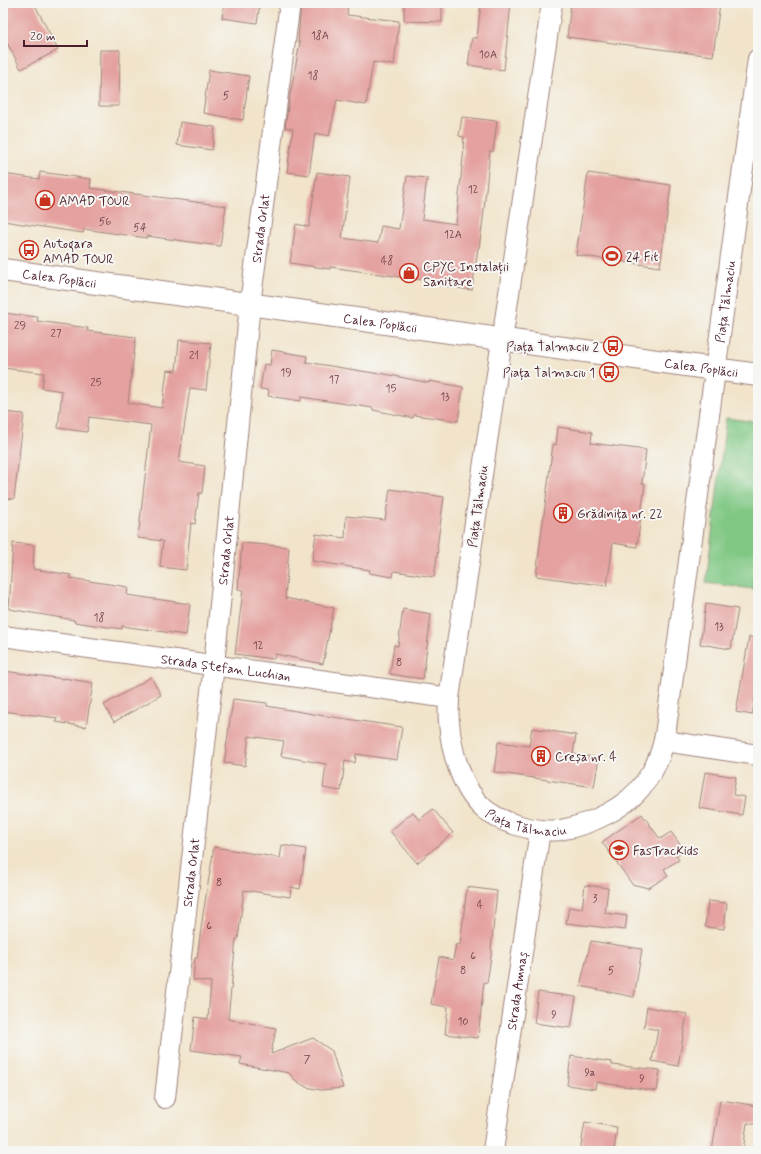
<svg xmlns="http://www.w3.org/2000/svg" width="761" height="1154" font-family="Mynerve,sans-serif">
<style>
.green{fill:#7fc783;stroke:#647357}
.building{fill:#e4a19f}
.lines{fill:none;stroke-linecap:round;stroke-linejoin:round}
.minor-casing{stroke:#9e827b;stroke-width:22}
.secondary-casing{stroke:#9e827b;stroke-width:24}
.minor{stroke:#fff;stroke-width:20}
.secondary{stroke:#fff;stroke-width:22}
.labels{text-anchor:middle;stroke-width:4;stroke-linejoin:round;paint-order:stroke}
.number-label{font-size:11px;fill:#704048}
.poi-label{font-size:13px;fill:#4a1f2b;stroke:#f6f6f2;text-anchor:start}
.street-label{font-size:13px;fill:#4a1f2b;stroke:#f6f6f2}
</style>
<rect width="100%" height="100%" fill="#f6f6f2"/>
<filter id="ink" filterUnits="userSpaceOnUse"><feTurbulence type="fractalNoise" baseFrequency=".025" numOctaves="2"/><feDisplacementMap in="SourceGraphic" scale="8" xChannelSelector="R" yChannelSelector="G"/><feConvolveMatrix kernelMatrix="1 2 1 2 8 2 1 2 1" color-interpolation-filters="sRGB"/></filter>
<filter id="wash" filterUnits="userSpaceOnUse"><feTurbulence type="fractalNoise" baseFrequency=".012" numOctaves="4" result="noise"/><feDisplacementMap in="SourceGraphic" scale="16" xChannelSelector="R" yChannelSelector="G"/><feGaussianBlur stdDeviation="0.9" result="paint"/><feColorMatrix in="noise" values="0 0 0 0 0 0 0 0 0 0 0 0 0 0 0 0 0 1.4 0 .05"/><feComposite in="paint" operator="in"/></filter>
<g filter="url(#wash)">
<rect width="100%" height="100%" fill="#f1e4cb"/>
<path class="green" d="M726,418L758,422V545L753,589L706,583Z
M154,1147L165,1151H131Z"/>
<g id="blocks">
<path class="building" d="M3,3H34L58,50L21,69L3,35Z
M224,3H260L257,23L222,18Z
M301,3H348L347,15L399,21L394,65L373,62L366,105L337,100L329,136L315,133L309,175L287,172L293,129L285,127L289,101L300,42H298Z
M404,3H442V22L404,21Z
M481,3H511L504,70L468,65L472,38H477Z
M571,3H720L713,56L567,37Z
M100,50H120L119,106H99Z
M209,70L249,76L243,120L203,113Z
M462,117L497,121L493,152L490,151L483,219L479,248H478L472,290L437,285V282L330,267V269L290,263L296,224L309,227L317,172L350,177L342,238L378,243L381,226L399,229L407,176L427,178L422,219L456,224L464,148H463L464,137L459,136Z
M180,122L215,127L212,150L177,145Z
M40,172L91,179L90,188L226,206L220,246L147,236V238L84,229L83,233L3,221V174L39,179Z
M588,173L671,185L660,267L576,255Z
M3,313L38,317L37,321L88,328L87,331L136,337L128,403L162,408L167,370L176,371L179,340L211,343L206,390L190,388L179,462L205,466L202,493H199L195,524L191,523L186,570L160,567L163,541L138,538L151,425L89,417L87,432L58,428L62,391L42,388L44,373L3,368Z
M272,350L307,356L306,362L380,374V373L429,383V381L463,387L458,421L414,415L413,418L373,410V408L301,397V401L268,396L269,390L260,389L264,364L270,365Z
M3,412L24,414L14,499L3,498Z
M558,427L592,432L591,443L646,450L642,483L645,484L637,547L613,543L607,586L536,576L553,444L556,445Z
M390,489L444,497L437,548L438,549L434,577L394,571L393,577L369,573L370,570L312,561L316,534L345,538L346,516L385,520Z
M13,543L34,545L33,569L71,575L70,578L128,587L127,595L190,604L186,635L122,626V629L74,622V620L9,609Z
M242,543L289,547L285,598L334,608L323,664L275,654L274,659L235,654L243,590L238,589Z
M706,604L738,609L731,649L700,644Z
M403,609L431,614L423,679L390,674L394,645L398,646Z
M749,637L758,638V681L752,715L736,712Z
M4,671L64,679V678L93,683L86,727L56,722L57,718L3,711V680Z
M151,677L161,695L114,722L104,705Z
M233,699L267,703V706L319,715L402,727L397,760L356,754L355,763L345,761L341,791L323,788L326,764L281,756L284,741L249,736L245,766L224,763Z
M532,728L576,735L573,754L599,758L594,787L494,772L498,742L529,746Z
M705,772L736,777L733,795L745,797L742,815L699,808Z
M433,809L453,833L417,863L390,831L413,812L419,820Z
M642,814L660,839L671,832L684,850L676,855L679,860L664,869L668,876L648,888L632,884L602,842Z
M282,845L306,849L300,889L291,887L290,897L244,890L238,939H236L228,1019L276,1028L271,1054L313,1038L332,1051L343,1088L321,1090L306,1087L295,1080L289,1073L240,1064L242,1057L191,1050L195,1017L208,1019L211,982L193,980L195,958H197L203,914L214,847L280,858Z
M585,885L608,888L605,913L627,916L625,930L566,923L569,907L582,909Z
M467,887L497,891L491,949L492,950L487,983L484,982L478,1038L445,1034L448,1007L431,1004L439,957L453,960L456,944L460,945Z
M708,901L727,903L724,929L705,927Z
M591,941L642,949L634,997L580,986Z
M538,992L576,997L571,1028L534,1023Z
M647,1007L687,1014L678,1066L652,1061L658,1030L644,1027Z
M571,1056L612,1062V1065L660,1070L657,1091L596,1082L595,1089L567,1085Z
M720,1100L758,1106V1125L747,1123L743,1151H712Z
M585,1122L617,1127L614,1151H580Z"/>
</g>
</g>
<g filter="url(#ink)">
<use href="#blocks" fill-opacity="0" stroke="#9e827b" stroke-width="1"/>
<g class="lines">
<defs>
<g id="minor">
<path id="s1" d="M552,3L449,698C449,706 448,714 449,722C451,750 461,788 483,808C500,823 537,833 560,830C590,825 627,808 645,782C656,768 662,752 665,735L758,59"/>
<path id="s2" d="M3,636L449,698"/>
<path d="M664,741L758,755"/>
<path id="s3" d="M165,1098L214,665L250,304L290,3"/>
<path id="s4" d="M493,1151L540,830"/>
</g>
<g id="secondary">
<path id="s5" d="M3,270L758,375"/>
</g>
</defs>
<use href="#minor" class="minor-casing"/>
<use href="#secondary" class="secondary-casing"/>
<use href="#minor" class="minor"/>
<use href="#secondary" class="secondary"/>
</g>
</g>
<defs>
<symbol id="shop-ring" viewBox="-11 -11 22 22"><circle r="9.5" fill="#f6f6f2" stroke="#c8321e" stroke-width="1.5"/><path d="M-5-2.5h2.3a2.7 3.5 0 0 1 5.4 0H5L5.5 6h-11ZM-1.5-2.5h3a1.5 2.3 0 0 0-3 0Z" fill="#c8321e"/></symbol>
<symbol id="bus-ring" viewBox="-11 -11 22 22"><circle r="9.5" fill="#f6f6f2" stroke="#c8321e" stroke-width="1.5"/><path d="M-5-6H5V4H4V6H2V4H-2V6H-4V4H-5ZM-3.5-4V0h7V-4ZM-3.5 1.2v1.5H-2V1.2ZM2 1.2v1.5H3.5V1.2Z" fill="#c8321e"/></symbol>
<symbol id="stadium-ring" viewBox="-11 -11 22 22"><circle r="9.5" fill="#f6f6f2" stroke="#c8321e" stroke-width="1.5"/><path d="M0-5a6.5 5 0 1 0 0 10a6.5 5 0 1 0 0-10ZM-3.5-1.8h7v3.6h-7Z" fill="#c8321e"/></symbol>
<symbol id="building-ring" viewBox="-11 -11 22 22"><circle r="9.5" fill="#f6f6f2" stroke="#c8321e" stroke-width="1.5"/><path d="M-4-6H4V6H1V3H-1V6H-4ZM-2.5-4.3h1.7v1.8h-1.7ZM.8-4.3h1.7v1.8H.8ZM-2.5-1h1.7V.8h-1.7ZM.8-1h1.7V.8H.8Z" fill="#c8321e"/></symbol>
<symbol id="school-ring" viewBox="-11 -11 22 22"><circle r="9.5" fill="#f6f6f2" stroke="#c8321e" stroke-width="1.5"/><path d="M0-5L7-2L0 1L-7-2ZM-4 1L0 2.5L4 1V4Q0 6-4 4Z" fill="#c8321e"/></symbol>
</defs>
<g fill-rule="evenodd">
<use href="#shop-ring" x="34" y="189" width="22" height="22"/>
<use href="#bus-ring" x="18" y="239" width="22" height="22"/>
<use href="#stadium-ring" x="601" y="245" width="22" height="22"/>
<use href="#shop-ring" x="398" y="262" width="22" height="22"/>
<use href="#bus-ring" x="602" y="335" width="22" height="22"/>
<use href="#bus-ring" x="598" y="361" width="22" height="22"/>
<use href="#building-ring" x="552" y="502" width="22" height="22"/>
<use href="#building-ring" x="530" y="745" width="22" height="22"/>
<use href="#school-ring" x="608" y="839" width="22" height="22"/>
</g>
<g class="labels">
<g class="number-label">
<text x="320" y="39">18A</text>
<text x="488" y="58">10A</text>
<text x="313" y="79">18</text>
<text x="226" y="99">5</text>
<text x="473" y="193">12</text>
<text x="105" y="225">56</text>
<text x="140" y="231">54</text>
<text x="453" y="238">12A</text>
<text x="387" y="264">48</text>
<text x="20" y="329">29</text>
<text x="56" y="337">27</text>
<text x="194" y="359">21</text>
<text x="286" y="376">19</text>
<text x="334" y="383">17</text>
<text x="96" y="386">25</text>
<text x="391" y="392">15</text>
<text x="445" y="400">13</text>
<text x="99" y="621">18</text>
<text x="719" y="630">13</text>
<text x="258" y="649">12</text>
<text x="399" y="666">8</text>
<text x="219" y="886">8</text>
<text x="595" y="902">3</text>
<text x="480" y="908">4</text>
<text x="209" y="929">6</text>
<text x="473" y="959">6</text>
<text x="463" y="974">8</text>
<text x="611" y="974">5</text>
<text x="554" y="1018">9</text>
<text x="463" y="1025">10</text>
<text x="307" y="1063">7</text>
<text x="590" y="1076">9a</text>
<text x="642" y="1082">9</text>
</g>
<g class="poi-label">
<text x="59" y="205">AMAD TOUR</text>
<text x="43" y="248">Autogara<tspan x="43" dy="15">AMAD TOUR</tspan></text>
<text x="626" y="261">24 Fit</text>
<text x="423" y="271">CPYC Instalații<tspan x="423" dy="15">Sanitare</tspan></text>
<text x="599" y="351" text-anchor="end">Piața Talmaciu 2</text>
<text x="595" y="377" text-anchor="end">Piața Talmaciu 1</text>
<text x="577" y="518">Grădinița nr. 22</text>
<text x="555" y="761">Creșa nr. 4</text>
<text x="633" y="855">FasTracKids</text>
</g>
<g class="street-label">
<text dy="5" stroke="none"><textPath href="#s3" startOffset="875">Strada Orlat</textPath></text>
<text dy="5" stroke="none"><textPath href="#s5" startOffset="57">Calea Poplăcii</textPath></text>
<text dy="5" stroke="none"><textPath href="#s1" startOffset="1492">Piața Tălmaciu</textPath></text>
<text dy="5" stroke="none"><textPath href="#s5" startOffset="381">Calea Poplăcii</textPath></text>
<text dy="5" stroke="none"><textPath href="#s5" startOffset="705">Calea Poplăcii</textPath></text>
<text transform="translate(477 506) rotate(-82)" y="5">Piața Tălmaciu</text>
<text dy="5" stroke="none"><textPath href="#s3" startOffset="551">Strada Orlat</textPath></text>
<text dy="5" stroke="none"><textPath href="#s2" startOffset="225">Strada Ștefan Luchian</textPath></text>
<text dy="5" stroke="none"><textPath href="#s1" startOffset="868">Piața Tălmaciu</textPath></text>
<text dy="5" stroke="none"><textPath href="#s3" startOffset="227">Strada Orlat</textPath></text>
<text dy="5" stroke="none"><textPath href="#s4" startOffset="162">Strada Amnaș</textPath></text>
</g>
</g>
<rect width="761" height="1154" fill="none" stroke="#f6f6f2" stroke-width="16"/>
<path d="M24 40v6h63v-6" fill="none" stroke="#4a1f2b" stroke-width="2"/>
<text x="30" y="40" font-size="12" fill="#4a1f2b" stroke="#f6f6f2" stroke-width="3" paint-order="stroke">20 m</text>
</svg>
